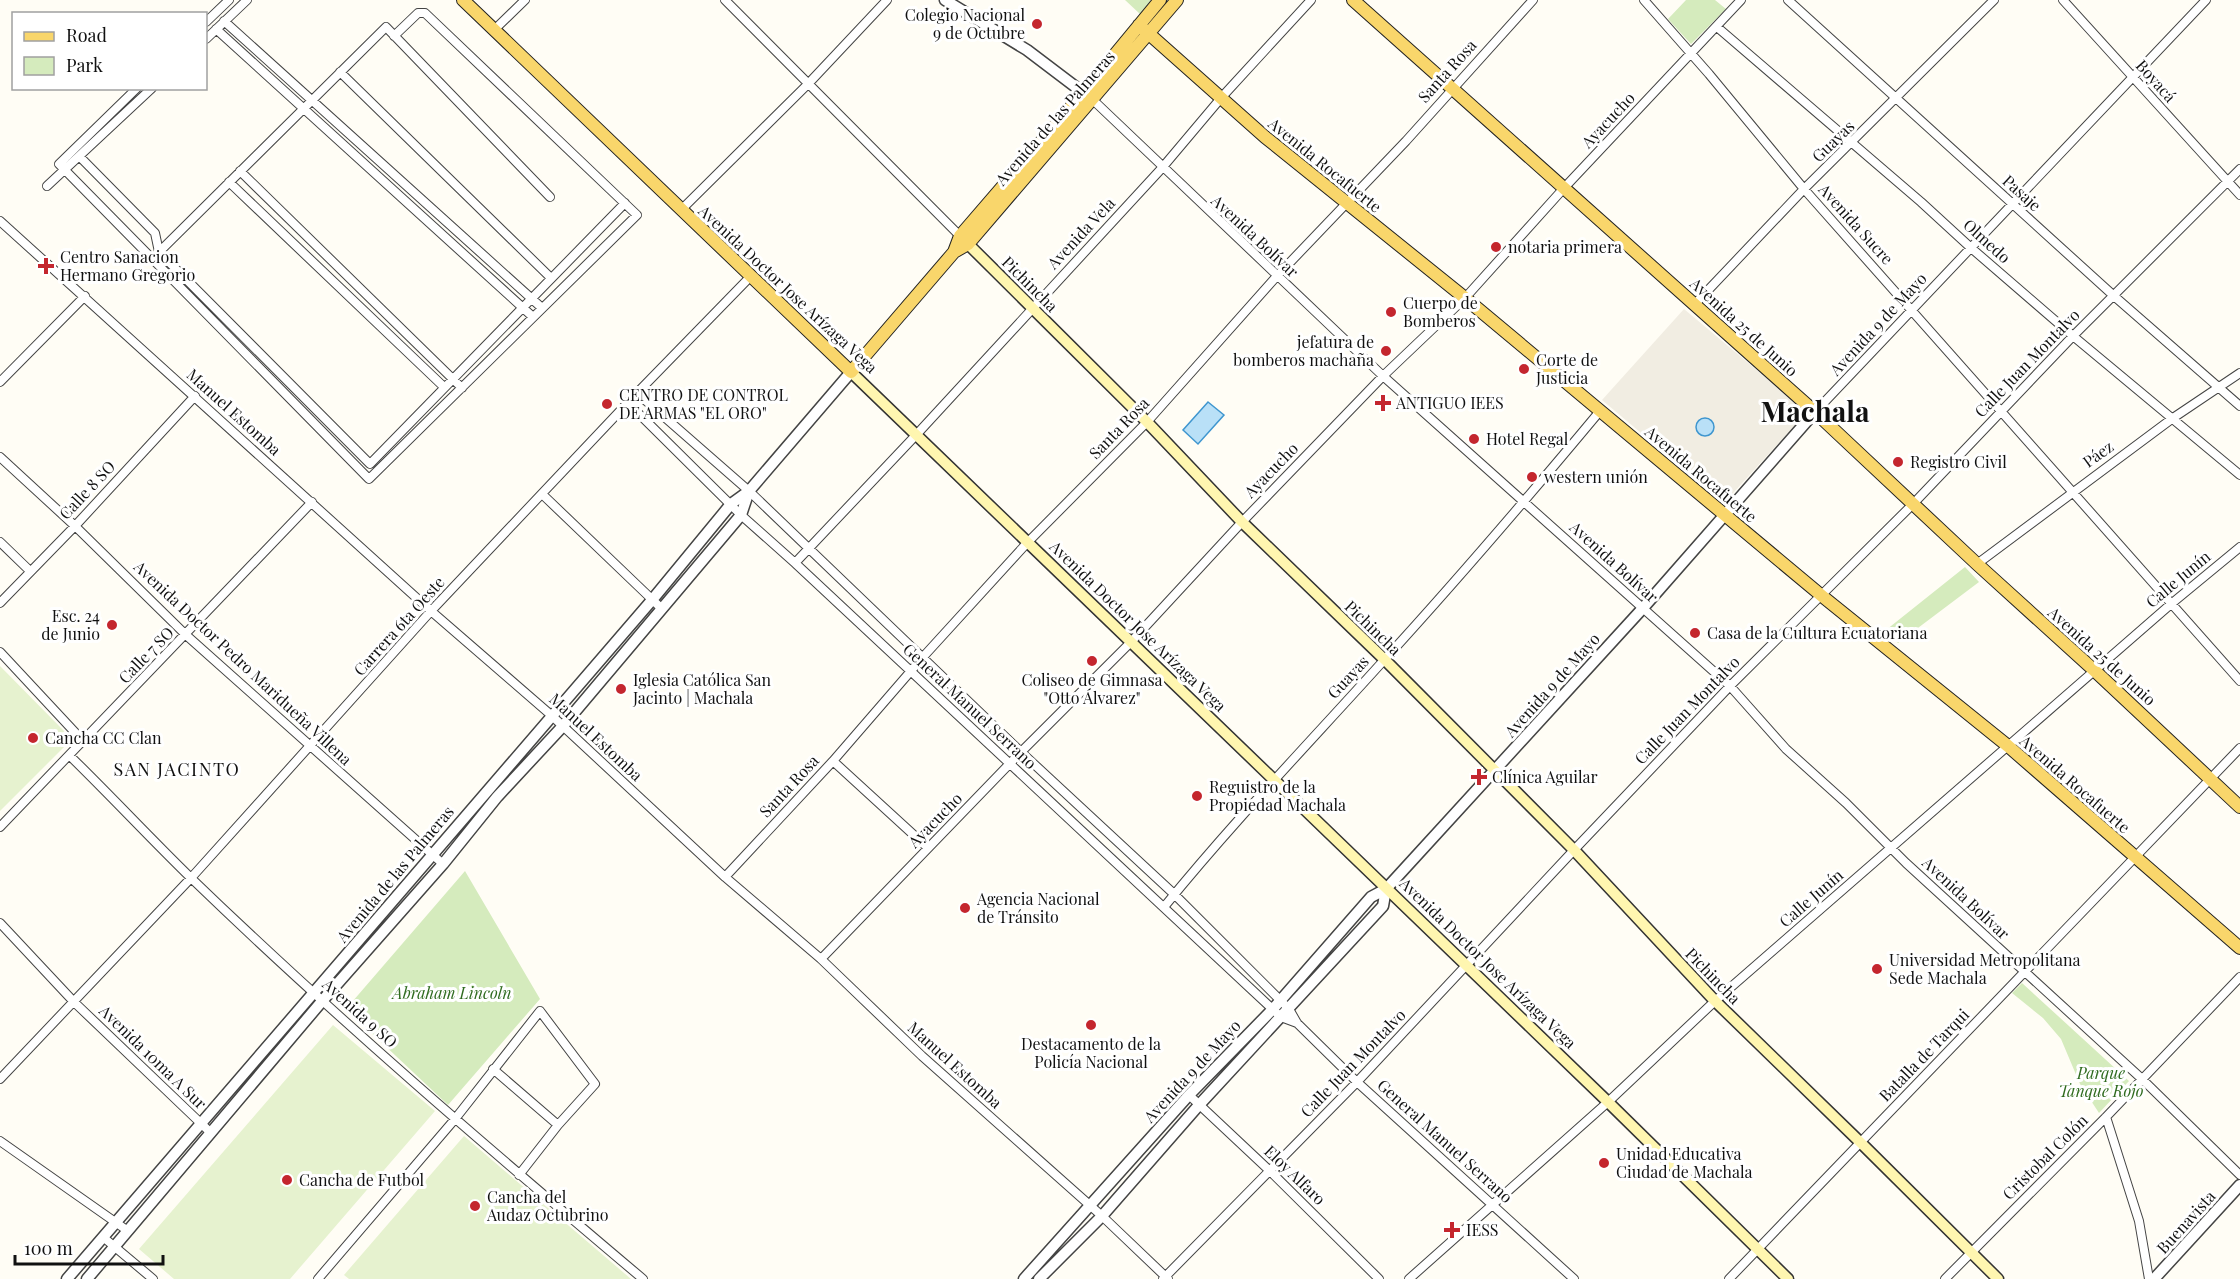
<svg xmlns="http://www.w3.org/2000/svg" width="2240" height="1279" font-family="'Playfair Display',serif">
<style>
.green{fill:#d5ebbd}
.pitch{fill:#e6f2cf}
.plaza{fill:#f1ede2}
.water{fill:#b9e0f7;stroke:#3f96cf;stroke-width:1.5}
.lines{fill:none;stroke-linecap:round;stroke-linejoin:round}
.minor-casing{stroke:#444;stroke-width:10}
.tertiary-casing{stroke:#444;stroke-width:13}
.secondary-casing{stroke:#333;stroke-width:13}
.primary-casing{stroke:#222;stroke-width:14}
.minor{stroke:#fff;stroke-width:8}
.tertiary{stroke:#fff;stroke-width:10}
.secondary{stroke:#fff6b0;stroke-width:10}
.primary{stroke:#f9d66b;stroke-width:12}
.poi-dot{fill:#c4262e;stroke:#fff;stroke-width:2}
.labels{text-anchor:middle;stroke-width:6;stroke-linejoin:round;paint-order:stroke}
.poi-label{font-size:16px;fill:#111;stroke:#fff;text-anchor:start}
.street-label{font-size:16px;fill:#111;stroke:#fff}
.park-label{font-size:16px;font-style:italic;fill:#2f6b1f;stroke:#fff}
.neighbourhood-label{font-size:18px;letter-spacing:1.5px;fill:#111;stroke:#fff}
.town-label{font-size:28px;font-weight:bold;fill:#111;stroke:#fff}
</style>
<rect width="100%" height="100%" fill="#fffdf5"/>
<path class="green" d="M1125,0H1151L1140,14Z
M1686,0H1715L1726,9L1691,44L1668,19Z
M1965,567L1979,582L1898,643L1886,630Z
M465,871L540,999L448,1105L346,1009Z
M2022,983L2129,1081L2099,1113L2080,1084L2061,1039L2043,1018L2012,993Z"/>
<path class="pitch" d="M0,666L64,731L66,745L0,811Z
M333,1025L435,1111L290,1279H174L139,1249Z
M464,1136L631,1279H349L344,1275Z"/>
<path class="plaza" d="M1684,309L1807,412L1724,503L1602,400Z"/>
<path class="water" d="M1208,402L1224,415L1198,444L1183,430Z
M1696 427a9 9 0 1 1 18 0a9 9 0 1 1-18 0Z"/>
<g class="lines">
<defs>
<path id="minor" d="M725,0L960,236
M1644,0L1709,74L1804,189L2240,681
M1788,0L2114,296L2240,406
M2063,0L2240,195
M224,21L542,308
M206,22L229,0
M1717,27L1921,202L1970,247L2073,336L2240,475
M216,29L533,317
M494,30L525,0
M206,39L247,0
M340,72L551,278
M137,88L59,164L369,479L637,215L425,13H418L394,36
M1093,100L1383,376L1730,686L1786,749L1846,803L1906,863L2142,1079L2240,1175
M80,157L155,233L159,252L370,464L625,203
M240,171L462,388
M229,182L444,387
M47,186L152,88
M681,210L808,84L887,0
M0,221L431,611L551,715L725,877L821,959L922,1056L1102,1216L1168,1279
M156,255L386,27L550,197
M1694,305L1804,189L1994,0
M0,382L85,296
M637,393L749,491L1021,752L1174,894L1289,1009L1297,1023L1357,1082L1574,1279
M628,403L741,515L795,563L1251,989L1281,1017L1297,1023
M1815,412L2206,0
M0,457L75,526L186,635L443,864
M542,494L661,608
M0,542L30,571
M795,563L917,434L1162,168L1221,98L1311,0
M1977,564L2173,418L2240,373
M0,603L75,526L195,396
M0,652L83,741
M70,756C111,796 150,838 191,878C336,1018 489,1149 643,1279
M833,761L928,848
M0,827L312,502
M725,877L833,761L923,657L1027,543L1147,422L1276,277L1406,141L1533,0
M1164,907C1234,821 1311,741 1385,659C1459,578 1530,495 1600,411
M0,923L74,1002L211,1133
M821,959L1021,752L1131,642L1242,522L1383,376L1465,298L1564,188L1741,0
M493,1069L558,1125
M0,1079L191,878L431,611L637,393L751,276
M1189,1095L1270,1171L1379,1279
M2106,1117L2139,1221L2149,1279
M0,1141L128,1231
M103,1237L153,1279
M318,1279L455,1119L540,1011L595,1084L558,1125L519,1175
M1163,1279L1357,1082L1574,850L1730,686L1913,504L2073,336L2240,169
M1409,1279L1608,1102L1715,1001L2171,604L2240,547
M1729,1279L2240,748
M1945,1279L2106,1117L2240,977"/>
<path id="tertiary" d="M945,0L1027,50L1089,97
M67,1279L652,600L731,504L749,491L851,372
M87,1279L323,1000L443,864L497,797L562,727L741,515L749,491
M1024,1279L1189,1095L1273,1009L1371,897L1386,889L1643,608L1815,412
M1039,1279L1102,1216L1199,1105L1383,906L1386,889
M2154,1279L2240,1185"/>
<path id="secondary" d="M963,239L1147,422L1242,522L1385,660L1574,850L1715,1001L1861,1143L1998,1279
M851,372L1608,1102L1788,1279"/>
<path id="primary" d="M463,0L851,372L954,252L960,236L1084,92L1160,0
M1353,0L1815,412L1977,564L2095,671L2240,807
M1139,25L1265,137L1465,298L1822,596L2008,746L2240,948
M954,252L968,244L1177,0"/>
</defs>
<use href="#minor" class="minor-casing"/>
<use href="#tertiary" class="tertiary-casing"/>
<use href="#secondary" class="secondary-casing"/>
<use href="#primary" class="primary-casing"/>
<use href="#minor" class="minor"/>
<use href="#tertiary" class="tertiary"/>
<use href="#secondary" class="secondary"/>
<use href="#primary" class="primary"/>
</g>
<g class="poi-dot">
<circle cx="1037" cy="24" r="6"/>
<circle cx="1496" cy="247" r="6"/>
<path d="M43 257h6v6h6v6h-6v6h-6v-6h-6v-6h6z"/>
<circle cx="1391" cy="312" r="6"/>
<circle cx="1386" cy="351" r="6"/>
<circle cx="1524" cy="369" r="6"/>
<path d="M1380 394h6v6h6v6h-6v6h-6v-6h-6v-6h6z"/>
<circle cx="607" cy="404" r="6"/>
<circle cx="1474" cy="439" r="6"/>
<circle cx="1898" cy="462" r="6"/>
<circle cx="1532" cy="477" r="6"/>
<circle cx="112" cy="625" r="6"/>
<circle cx="1695" cy="633" r="6"/>
<circle cx="1092" cy="661" r="6"/>
<circle cx="621" cy="689" r="6"/>
<circle cx="33" cy="738" r="6"/>
<path d="M1476 768h6v6h6v6h-6v6h-6v-6h-6v-6h6z"/>
<circle cx="1197" cy="796" r="6"/>
<circle cx="965" cy="908" r="6"/>
<circle cx="1877" cy="969" r="6"/>
<circle cx="1091" cy="1025" r="6"/>
<circle cx="1604" cy="1163" r="6"/>
<circle cx="287" cy="1180" r="6"/>
<circle cx="475" cy="1206" r="6"/>
<path d="M1449 1221h6v6h6v6h-6v6h-6v-6h-6v-6h6z"/>
</g>
<g class="labels">
<g class="poi-label">
<text x="1025" y="21" text-anchor="end">Colegio Nacional<tspan x="1025" dy="18">9 de Octubre</tspan></text>
<text x="1508" y="253">notaria primera</text>
<text x="60" y="263">Centro Sanacion<tspan x="60" dy="18">Hermano Gregorio</tspan></text>
<text x="1403" y="309">Cuerpo de<tspan x="1403" dy="18">Bomberos</tspan></text>
<text x="1374" y="348" text-anchor="end">jefatura de<tspan x="1374" dy="18">bomberos machaña</tspan></text>
<text x="1536" y="366">Corte de<tspan x="1536" dy="18">Justicia</tspan></text>
<text x="619" y="401">CENTRO DE CONTROL<tspan x="619" dy="18">DE ARMAS "EL ORO"</tspan></text>
<text x="1396" y="409">ANTIGUO IEES</text>
<text x="1486" y="445">Hotel Regal</text>
<text x="1910" y="468">Registro Civil</text>
<text x="1544" y="483">western unión</text>
<text x="100" y="622" text-anchor="end">Esc. 24<tspan x="100" dy="18">de Junio</tspan></text>
<text x="1707" y="639">Casa de la Cultura Ecuatoriana</text>
<text x="633" y="686">Iglesia Católica San<tspan x="633" dy="18">Jacinto | Machala</tspan></text>
<text x="1092" y="686" text-anchor="middle">Coliseo de Gimnasa<tspan x="1092" dy="18">"Otto Álvarez"</tspan></text>
<text x="45" y="744">Cancha CC Clan</text>
<text x="1492" y="783">Clínica Aguilar</text>
<text x="1209" y="793">Reguistro de la<tspan x="1209" dy="18">Propiedad Machala</tspan></text>
<text x="977" y="905">Agencia Nacional<tspan x="977" dy="18">de Tránsito</tspan></text>
<text x="1889" y="966">Universidad Metropolitana<tspan x="1889" dy="18">Sede Machala</tspan></text>
<text x="1091" y="1050" text-anchor="middle">Destacamento de la<tspan x="1091" dy="18">Policía Nacional</tspan></text>
<text x="1616" y="1160">Unidad Educativa<tspan x="1616" dy="18">Ciudad de Machala</tspan></text>
<text x="299" y="1186">Cancha de Futbol</text>
<text x="487" y="1203">Cancha del<tspan x="487" dy="18">Audaz Octubrino</tspan></text>
<text x="1466" y="1236">IESS</text>
</g>
<g class="street-label">
<text transform="translate(1447 71) rotate(-48)" y="6">Santa Rosa</text>
<text transform="translate(2156 81) rotate(48)" y="6">Boyacá</text>
<text transform="translate(1055 118) rotate(-49)" y="6">Avenida de las Palmeras</text>
<text transform="translate(1608 120) rotate(-47)" y="6">Ayacucho</text>
<text transform="translate(1833 141) rotate(-44)" y="6">Guayas</text>
<text transform="translate(1325 165) rotate(39)" y="6">Avenida Rocafuerte</text>
<text transform="translate(2022 193) rotate(42)" y="6">Pasaje</text>
<text transform="translate(1856 224) rotate(48)" y="6">Avenida Sucre</text>
<text transform="translate(1081 233) rotate(-47)" y="6">Avenida Vela</text>
<text transform="translate(1255 236) rotate(43)" y="6">Avenida Bolívar</text>
<text transform="translate(1987 241) rotate(42)" y="6">Olmedo</text>
<text transform="translate(1030 284) rotate(45)" y="6">Pichincha</text>
<text transform="translate(788 289) rotate(43)" y="6">Avenida Doctor Jose Arízaga Vega</text>
<text transform="translate(1878 324) rotate(-47)" y="6">Avenida 9 de Mayo</text>
<text transform="translate(1744 327) rotate(42)" y="6">Avenida 25 de Junio</text>
<text transform="translate(2027 363) rotate(-46)" y="6">Calle Juan Montalvo</text>
<text transform="translate(234 412) rotate(42)" y="6">Manuel Estomba</text>
<text transform="translate(1119 428) rotate(-46)" y="6">Santa Rosa</text>
<text transform="translate(2098 454) rotate(-36)" y="6">Páez</text>
<text transform="translate(1271 470) rotate(-46)" y="6">Ayacucho</text>
<text transform="translate(1701 474) rotate(40)" y="6">Avenida Rocafuerte</text>
<text transform="translate(87 490) rotate(-47)" y="6">Calle 8 SO</text>
<text transform="translate(1614 562) rotate(42)" y="6">Avenida Bolívar</text>
<text transform="translate(2178 579) rotate(-40)" y="6">Calle Junín</text>
<text transform="translate(399 626) rotate(-48)" y="6">Carrera 6ta Oeste</text>
<text transform="translate(1138 626) rotate(44)" y="6">Avenida Doctor Jose Arízaga Vega</text>
<text transform="translate(1373 628) rotate(44)" y="6">Pichincha</text>
<text transform="translate(146 655) rotate(-46)" y="6">Calle 7 SO</text>
<text transform="translate(2102 656) rotate(42)" y="6">Avenida 25 de Junio</text>
<text transform="translate(243 663) rotate(43)" y="6">Avenida Doctor Pedro Maridueña Villena</text>
<text transform="translate(1348 677) rotate(-47)" y="6">Guayas</text>
<text transform="translate(1552 685) rotate(-48)" y="6">Avenida 9 de Mayo</text>
<text transform="translate(970 706) rotate(43)" y="6">General Manuel Serrano</text>
<text transform="translate(1687 710) rotate(-46)" y="6">Calle Juan Montalvo</text>
<text transform="translate(596 737) rotate(43)" y="6">Manuel Estomba</text>
<text transform="translate(2075 784) rotate(41)" y="6">Avenida Rocafuerte</text>
<text transform="translate(789 786) rotate(-47)" y="6">Santa Rosa</text>
<text transform="translate(935 820) rotate(-46)" y="6">Ayacucho</text>
<text transform="translate(395 874) rotate(-50)" y="6">Avenida de las Palmeras</text>
<text transform="translate(1811 898) rotate(-41)" y="6">Calle Junín</text>
<text transform="translate(1966 898) rotate(43)" y="6">Avenida Bolívar</text>
<text transform="translate(1488 963) rotate(44)" y="6">Avenida Doctor Jose Arízaga Vega</text>
<text transform="translate(1713 976) rotate(46)" y="6">Pichincha</text>
<text transform="translate(360 1013) rotate(42)" y="6">Avenida 9 SO</text>
<text transform="translate(1924 1055) rotate(-46)" y="6">Batalla de Tarqui</text>
<text transform="translate(153 1057) rotate(44)" y="6">Avenida 10ma A Sur</text>
<text transform="translate(1353 1063) rotate(-46)" y="6">Calle Juan Montalvo</text>
<text transform="translate(955 1065) rotate(42)" y="6">Manuel Estomba</text>
<text transform="translate(1192 1071) rotate(-47)" y="6">Avenida 9 de Mayo</text>
<text transform="translate(1445 1141) rotate(42)" y="6">General Manuel Serrano</text>
<text transform="translate(2045 1157) rotate(-45)" y="6">Cristobal Colón</text>
<text transform="translate(1295 1175) rotate(44)" y="6">Eloy Alfaro</text>
<text transform="translate(2186 1222) rotate(-48)" y="6">Buenavista</text>
</g>
<g class="park-label">
<text x="452" y="999">Abraham Lincoln</text>
<text x="2101" y="1079">Parque<tspan x="2101" dy="18">Tanque Rojo</tspan></text>
</g>
<g class="neighbourhood-label">
<text x="177" y="776">SAN JACINTO</text>
</g>
<g class="town-label">
<text x="1815" y="422">Machala</text>
</g>
</g>
<rect x="12" y="12" width="195" height="78" fill="#ffffff" stroke="#a0a0a0" stroke-width="1.5"/>
<rect x="24" y="32" width="30" height="9" fill="#f9d66b" stroke="#a0a0a0" stroke-width="1.5"/>
<text x="66" y="42" font-size="18" fill="#111111">Road</text>
<rect x="24" y="57" width="30" height="18" fill="#d5ebbd" stroke="#a0a0a0" stroke-width="1.5"/>
<text x="66" y="72" font-size="18" fill="#111111">Park</text>
<path d="M15 1255v9h148v-9" fill="none" stroke="#111111" stroke-width="3"/>
<text x="24" y="1255" font-size="18" fill="#111111" stroke="#ffffff" stroke-width="4.5" paint-order="stroke">100 m</text>
</svg>
